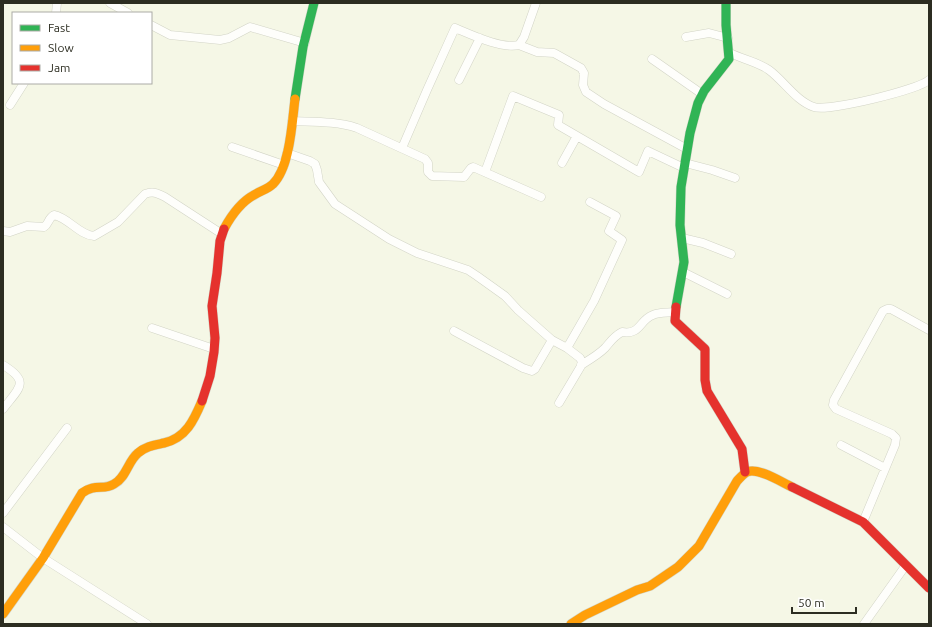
<svg xmlns="http://www.w3.org/2000/svg" width="932" height="627" font-family="Ubuntu,sans-serif">
<style>
.lines{fill:none;stroke-linecap:round;stroke-linejoin:round}
.street-casing{stroke:#d2d4c6;stroke-width:9}
.fast-casing{stroke:#d2d4c6;stroke-width:10}
.slow-casing{stroke:#d2d4c6;stroke-width:10}
.jam-casing{stroke:#d2d4c6;stroke-width:10}
.street{stroke:#fefefb;stroke-width:8}
.fast{stroke:#30b455;stroke-width:9}
.slow{stroke:#ff9f0a;stroke-width:9}
.jam{stroke:#e5322d;stroke-width:9}
</style>
<rect width="100%" height="100%" fill="#f5f7e6"/>
<g class="lines">
<defs>
<path id="street" d="M110,3L128,13
M56,13L57,3
M151,25L170,35L220,40L229,38L250,27L305,43
M686,37L709,33L728,38
M519,45L537,52L554,53L581,68L584,73L583,85L586,92L604,104L687,149
M730,53C742,59 758,62 769,70C784,81 796,101 814,107C827,112 918,90 929,80
M652,59L702,94
M459,80L480,38
M10,105L24,83
M292,121C314,122 336,121 357,128L425,159L428,163V172L432,176L464,177L471,168L473,167L541,197
M232,147L284,165
M402,148L427,90L455,28C472,35 501,49 519,45L524,37L536,3
M287,153L310,161L315,164L317,170L319,182L335,204L389,239L417,253L468,270L477,276L505,296L518,310L552,340L567,348L580,358L582,362L581,366L559,403
M562,163L577,136
M685,163L712,170L735,178
M485,172L513,96L559,115L558,125L639,172L648,151L684,168
M3,231L10,232L27,226L44,227C49,224 48,218 54,215C69,218 79,235 94,236L118,222L145,194C153,191 157,193 165,197L222,234
M682,238L703,243L731,254
M683,272L727,294
M152,328L214,349
M454,331L523,368L532,371L535,369L552,340
M567,348L594,301L622,240L609,231L616,216L590,202
M3,365C31,382 19,388 3,409
M581,365C589,360 598,355 605,348C611,341 614,336 622,332C641,335 639,320 653,315C659,312 668,313 675,312
M841,445L885,468
M3,513L67,428
M863,522L895,445L896,438L892,434L836,409L833,405L834,400L883,311L887,309H891L929,330
M3,527L43,558L147,624
M864,624L906,565"/>
<path id="fast" d="M295,99L303,47L314,3
M676,307L684,262L680,225L681,187L690,133L698,103L704,91L729,59L726,25V3"/>
<path id="slow" d="M224,229C231,216 241,202 254,195C260,191 268,189 273,184C290,167 292,123 295,99
M3,614L43,558L82,493C96,483 103,491 114,484C126,478 128,461 138,453C146,446 155,445 164,443C186,438 194,420 202,401
M571,624L585,615L637,590L650,586L678,567L699,546L737,481C740,478 743,474 747,472C758,467 781,482 792,487"/>
<path id="jam" d="M676,307L675,321L705,349V380L707,391L742,449L745,472
M202,401L210,376L214,352L215,338L212,306L217,273L220,241L224,229
M792,487L863,522L929,588"/>
</defs>
<use href="#street" class="street-casing"/>
<use href="#fast" class="fast-casing"/>
<use href="#slow" class="slow-casing"/>
<use href="#jam" class="jam-casing"/>
<use href="#street" class="street"/>
<use href="#fast" class="fast"/>
<use href="#slow" class="slow"/>
<use href="#jam" class="jam"/>
</g>
<rect width="932" height="627" fill="none" stroke="#2c2d21" stroke-width="8"/>
<rect x="12" y="12" width="140" height="72" fill="#ffffff" stroke="#ababa6"/>
<rect x="20" y="25" width="20" height="6" fill="#30b455" stroke="#ababa6"/>
<text x="48" y="32" font-size="12" fill="#2c2d21">Fast</text>
<rect x="20" y="45" width="20" height="6" fill="#ff9f0a" stroke="#ababa6"/>
<text x="48" y="52" font-size="12" fill="#2c2d21">Slow</text>
<rect x="20" y="65" width="20" height="6" fill="#e5322d" stroke="#ababa6"/>
<text x="48" y="72" font-size="12" fill="#2c2d21">Jam</text>
<path d="M792 607v6h64v-6" fill="none" stroke="#2c2d21" stroke-width="2"/>
<text x="798" y="607" font-size="12" fill="#2c2d21" stroke="#ffffff" stroke-width="3" paint-order="stroke">50 m</text>
</svg>
